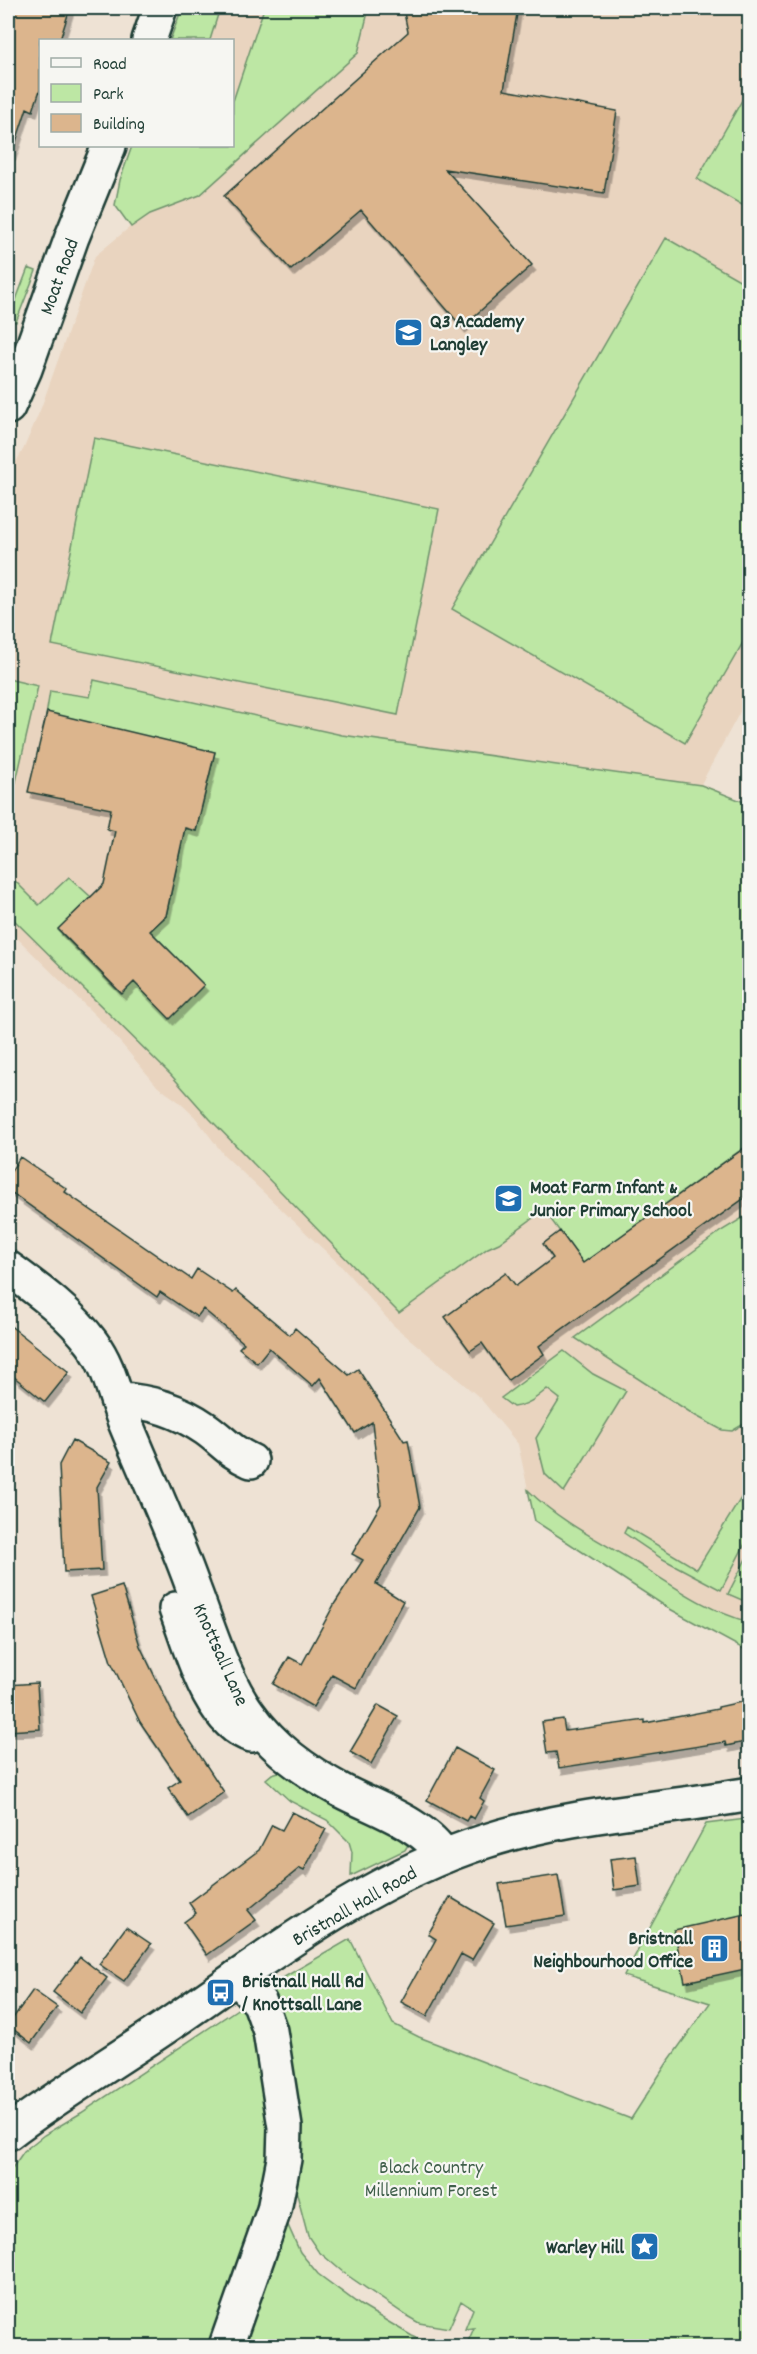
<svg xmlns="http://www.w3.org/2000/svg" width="757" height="2354" font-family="Dekko,sans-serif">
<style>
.built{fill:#e9d4bf}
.green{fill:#bde7a4;stroke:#6e926c;stroke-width:1.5}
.building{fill:#dcb58d;stroke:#1f3d34;stroke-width:1.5;filter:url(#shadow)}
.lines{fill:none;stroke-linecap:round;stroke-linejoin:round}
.minor-casing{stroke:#1f3d34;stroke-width:38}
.tertiary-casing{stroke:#1f3d34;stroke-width:38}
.minor{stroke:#f6f6f2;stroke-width:33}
.tertiary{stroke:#f6f6f2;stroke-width:33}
.labels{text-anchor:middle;stroke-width:4.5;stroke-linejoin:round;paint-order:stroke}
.street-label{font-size:20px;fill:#1f3d34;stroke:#f6f6f2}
.poi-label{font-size:20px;font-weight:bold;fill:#1f3d34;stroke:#f6f6f2;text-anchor:start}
.park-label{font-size:20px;fill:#3f5f4a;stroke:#f6f6f2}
</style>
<defs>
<filter id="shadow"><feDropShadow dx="3.5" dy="6" stdDeviation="0" flood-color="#0004"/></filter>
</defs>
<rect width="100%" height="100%" fill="#eee2d4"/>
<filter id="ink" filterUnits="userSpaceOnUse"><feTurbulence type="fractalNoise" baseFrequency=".0167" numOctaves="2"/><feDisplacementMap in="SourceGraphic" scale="12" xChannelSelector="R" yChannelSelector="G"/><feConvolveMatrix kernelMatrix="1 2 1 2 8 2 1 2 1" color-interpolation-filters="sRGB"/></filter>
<g filter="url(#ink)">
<path class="built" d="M182,8H749V695L701,784L749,804V1652L668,1608L535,1521L518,1444L479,1397L393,1325L341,1266L224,1155L195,1117L178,1101L158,1087L109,1029L8,929V476L24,448L41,408L95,256L130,227L115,205L120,180L132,146H232V40H170Z"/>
<path class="green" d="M182,8H220L210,40H170Z
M264,8H369L358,53L200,195L150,214L131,227L115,205L120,180L132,146H232L233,101Z
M749,88L750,209H749L697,179Z
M666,238L750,286L749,632L685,743L452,609Z
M28,268L36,271L16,322L8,321Z
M94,438L439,509L398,715L52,645Z
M8,679L38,686L15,786L8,779Z
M94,680L342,735L701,785L749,804V1144L583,1263L544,1210L499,1243L488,1248L399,1313L210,1119L171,1075L8,914V886L15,881L39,905L69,877L91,897L58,930L121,994L134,982L170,1018L203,985L150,931L166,916L185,828L196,831L215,752L46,716L50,691L90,697Z
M749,1214V1421L732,1431L722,1430L696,1416L575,1338L721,1231Z
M564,1351L593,1374L626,1391L564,1492L545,1474L536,1438L560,1399L547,1389C535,1399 528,1405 513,1407L501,1398Z
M528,1490C559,1521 598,1540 635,1562C672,1585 707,1611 749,1622V1652L668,1608L535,1521Z
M744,1493L749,1497V1536L721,1590L661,1558L624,1533L627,1527L697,1569Z
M749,1553V1603L728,1594Z
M289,1769L406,1837L408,1845L405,1850L351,1876L352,1852L349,1842L327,1820L290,1801L266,1779L272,1774Z
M746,1819L750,1832L749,2346H466L474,2328L465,2329L473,2309L461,2301L449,2328L419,2323L407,2316L344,2273L318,2251L308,2236L294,2183L262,1990L350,1939L393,2024L419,2037L631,2119L667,2063L710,2003L624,1976L706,1824Z
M242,2006L258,2036L277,2151L220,2346H8V2174L24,2151L44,2135L81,2113Z
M282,2212L300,2252L318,2274L360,2305L412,2336L436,2346H235Z"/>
<path class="building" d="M8,8H70L60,40H40V90L33,111L27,108L12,154H8Z
M403,8H518L504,90L617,111L604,193L445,169L532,265L462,327L361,210L291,270L224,196L408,32Z
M47,712L215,752L196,831L185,828L166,916L150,931L204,985L170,1019L134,982L122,994L58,929L104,884L115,831L107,829L111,809L28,792Z
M750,1144V1194L539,1346L544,1354L508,1380L482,1343L470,1351L445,1317L506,1273L516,1286L553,1258L543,1244L560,1231L583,1263Z
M20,1157L67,1189L65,1192L191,1279L197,1269L233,1293L236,1290L290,1335L295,1328L349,1375L358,1369L404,1441L408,1440L420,1507L376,1584L403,1601L356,1688L332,1675L313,1707L273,1684L289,1657L302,1664L335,1603L363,1560L352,1554L381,1504L372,1422L355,1433L320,1378L313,1386L269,1348L257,1363L239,1348L244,1343L203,1309L197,1317L160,1292L157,1297L8,1190V1176Z
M8,1324L69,1372L45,1402L8,1372Z
M72,1440L111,1462L97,1487L102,1570L64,1572L59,1465Z
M122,1586L140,1646L175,1718L224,1792L188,1817L168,1788L180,1780L140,1722L111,1662L91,1596Z
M37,1683L40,1729L8,1731V1685Z
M750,1700V1741L726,1746L725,1742L559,1768L556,1752L547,1753L542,1722L563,1719L565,1731L645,1720V1723L718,1709V1707Z
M378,1705L398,1716L371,1764L350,1752Z
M455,1748L495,1770L480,1798L484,1801L474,1819L469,1816L466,1821L427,1800Z
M292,1812L326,1829L304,1870L300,1868L248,1910L256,1920L207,1955L184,1922L196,1913L189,1903L259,1850L272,1825L282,1830Z
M636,1856L640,1886L614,1890L610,1859Z
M558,1875L565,1916L506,1925L499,1884Z
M450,1897L494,1923L472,1960L461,1954L427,2016L401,2002L436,1939L428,1934Z
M750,1913V1968L685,1982L674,1930Z
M126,1927L151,1944L124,1981L99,1964Z
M80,1957L107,1978L80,2013L53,1992Z
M33,1990L57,2007L31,2043L8,2025Z"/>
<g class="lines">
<defs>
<path id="minor" d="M8,1268C38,1290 69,1312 92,1343C110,1367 114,1395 125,1422C148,1478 174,1533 194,1590C209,1629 224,1680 249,1714C273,1748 305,1771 342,1791C374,1808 425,1824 444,1856
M118,1400C150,1401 180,1411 206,1429C224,1442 229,1451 251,1461
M176,1609C190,1645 209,1723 251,1735
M226,2346L274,2210L284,2159L285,2127L270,2031L260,2003L237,1977"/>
<path id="tertiary" d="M149,40L160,8
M8,407L25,369L72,237L109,146
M8,2133C62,2092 121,2058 177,2019C274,1952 372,1877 486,1841C572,1813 662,1810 750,1794"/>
</defs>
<use href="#minor" class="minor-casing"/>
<use href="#tertiary" class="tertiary-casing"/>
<use href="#minor" class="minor"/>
<use href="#tertiary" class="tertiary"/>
</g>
</g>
<defs>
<symbol id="school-square" viewBox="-11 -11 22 22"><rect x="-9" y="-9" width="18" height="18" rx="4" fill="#1f6fb2" stroke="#f6f6f2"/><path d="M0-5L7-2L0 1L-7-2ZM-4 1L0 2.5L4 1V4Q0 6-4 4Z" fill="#fff"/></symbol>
<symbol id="building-square" viewBox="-11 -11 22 22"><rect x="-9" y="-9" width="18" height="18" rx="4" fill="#1f6fb2" stroke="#f6f6f2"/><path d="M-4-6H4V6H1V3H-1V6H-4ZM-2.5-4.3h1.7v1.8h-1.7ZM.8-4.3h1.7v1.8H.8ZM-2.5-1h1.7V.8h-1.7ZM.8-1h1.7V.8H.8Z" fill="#fff"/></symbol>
<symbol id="bus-square" viewBox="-11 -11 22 22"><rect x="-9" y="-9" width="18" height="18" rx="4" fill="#1f6fb2" stroke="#f6f6f2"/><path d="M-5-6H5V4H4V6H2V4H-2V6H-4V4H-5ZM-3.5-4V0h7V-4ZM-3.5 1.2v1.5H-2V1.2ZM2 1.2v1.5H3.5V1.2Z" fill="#fff"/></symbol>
<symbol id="sight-square" viewBox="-11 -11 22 22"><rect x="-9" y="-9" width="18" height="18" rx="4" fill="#1f6fb2" stroke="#f6f6f2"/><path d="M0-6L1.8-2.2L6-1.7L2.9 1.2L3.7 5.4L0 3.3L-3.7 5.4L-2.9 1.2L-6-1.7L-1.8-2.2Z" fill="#fff"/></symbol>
</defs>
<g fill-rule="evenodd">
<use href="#school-square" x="392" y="316" width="33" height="33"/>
<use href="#school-square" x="492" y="1182" width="33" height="33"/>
<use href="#building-square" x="698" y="1932" width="33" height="33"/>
<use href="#bus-square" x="204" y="1976" width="33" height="33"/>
<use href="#sight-square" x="628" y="2230" width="33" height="33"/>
</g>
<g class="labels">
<g class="street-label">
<text transform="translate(58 276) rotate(-70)" y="7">Moat Road</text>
<text transform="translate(222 1654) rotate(66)" y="7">Knottsall Lane</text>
<text transform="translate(354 1905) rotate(-30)" y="7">Bristnall Hall Road</text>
</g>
<g class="poi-label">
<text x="430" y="327">Q3 Academy<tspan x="430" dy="23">Langley</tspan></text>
<text x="530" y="1193">Moat Farm Infant &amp;<tspan x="530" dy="23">Junior Primary School</tspan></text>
<text x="693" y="1944" text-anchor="end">Bristnall<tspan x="693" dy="23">Neighbourhood Office</tspan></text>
<text x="242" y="1987">Bristnall Hall Rd<tspan x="242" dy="23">/ Knottsall Lane</tspan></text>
<text x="624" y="2253" text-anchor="end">Warley Hill</text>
</g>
<g class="park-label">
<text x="431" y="2173">Black Country<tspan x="431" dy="23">Millennium Forest</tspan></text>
</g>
</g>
<rect width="757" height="2354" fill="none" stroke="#f6f6f2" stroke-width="30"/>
<rect x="15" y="15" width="727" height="2324" fill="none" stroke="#1f3d34" stroke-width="2" filter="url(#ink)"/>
<rect x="39" y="39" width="195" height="108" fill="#f6f6f2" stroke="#a0aca6" stroke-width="1.5"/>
<rect x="51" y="58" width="30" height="9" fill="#f6f6f2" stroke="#a0aca6" stroke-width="1.5"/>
<text x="93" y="69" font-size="18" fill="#1f3d34">Road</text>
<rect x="51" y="84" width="30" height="18" fill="#bde7a4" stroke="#a0aca6" stroke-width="1.5"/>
<text x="93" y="99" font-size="18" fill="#1f3d34">Park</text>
<rect x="51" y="114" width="30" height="18" fill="#dcb58d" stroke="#a0aca6" stroke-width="1.5"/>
<text x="93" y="129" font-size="18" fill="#1f3d34">Building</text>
</svg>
